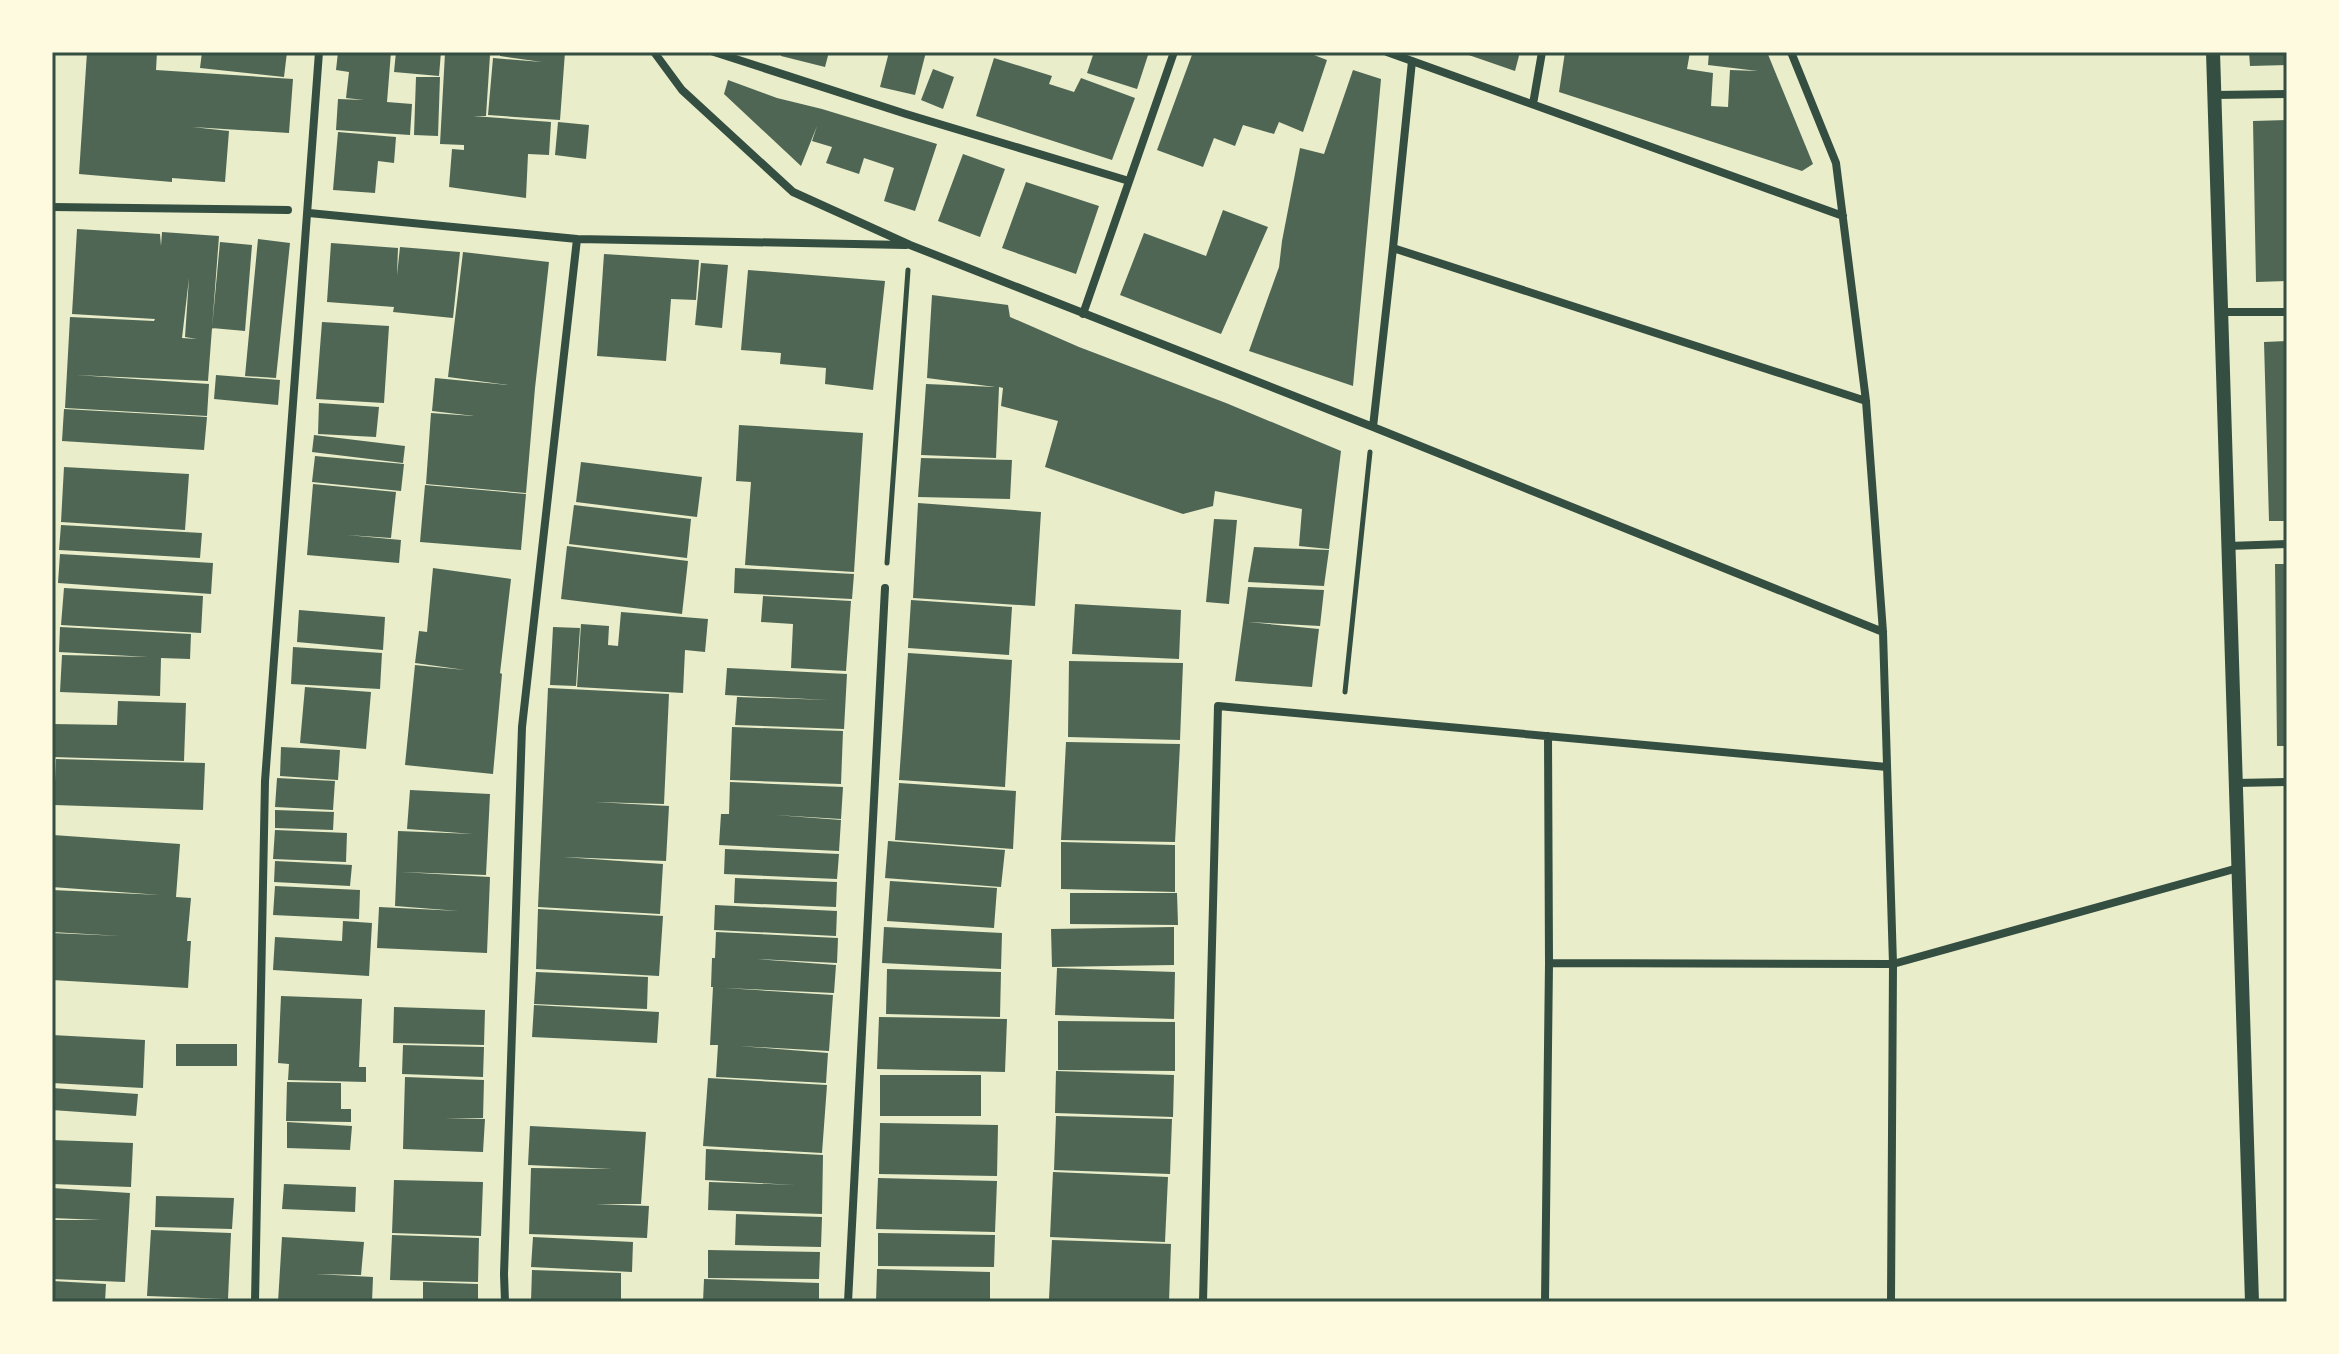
<svg xmlns="http://www.w3.org/2000/svg" width="2339" height="1354" font-family="Inter,sans-serif">
<style>
.building{fill:#4f6655;fill-rule:evenodd}
.lines{fill:none;stroke-linecap:round;stroke-linejoin:round}
.path{stroke:#344e41;stroke-width:5}
.minor{stroke:#344e41;stroke-width:8}
.tertiary{stroke:#344e41;stroke-width:14}
.neatline{fill:none;stroke:#344e41;stroke-width:3}
</style>
<rect width="100%" height="100%" fill="#e9edc9"/>
<path class="building" d="M87,52H157L156,70L293,79L289,133L192,127L229,131L225,182L172,178V182L79,174Z
M202,52H287L284,77L200,68Z
M338,52H391L387,102L412,104L410,135L336,130L338,99L364,100L346,98L349,72L336,70Z
M396,52H441L439,76L394,72Z
M500,52H565L560,120L488,115L493,58L542,62L500,56Z
M782,52H829L825,67L781,56Z
M889,52H926L915,95L880,87Z
M1085,52H1149L1137,89L1087,73L1093,55Z
M1193,52H1306L1327,60L1303,132L1279,122L1274,134L1243,125L1235,146L1214,138L1203,167L1157,150Z
M1460,52H1520L1515,71Z
M1565,52H1690L1687,69L1713,73L1711,106L1728,107L1730,70L1758,71L1708,65L1709,52H1767L1813,164L1802,171L1559,92Z
M2249,52H2287V65L2250,66Z
M445,53L490,55L486,116H473L551,122L549,155L528,154L526,198L449,187L452,149L464,150V145L440,144Z
M994,58L1052,76L1049,84L1074,92L1081,78L1135,98L1112,160L976,116Z
M933,69L954,77L943,109L921,100Z
M1353,70L1381,79L1353,386L1249,351L1279,267L1282,241L1300,148L1324,154Z
M416,77H440L438,136L414,135Z
M728,80L777,98L822,109L937,144L915,211L884,201L894,168L864,158L859,174L826,163L832,147L812,141L817,126L801,166L724,94Z
M2287,120V281L2256,282L2253,121Z
M558,122L589,125L586,159L555,155Z
M338,132L396,137L394,163L378,161L375,193L333,190Z
M963,154L1005,169L980,237L938,221Z
M1026,182L1099,206L1076,274L1002,248Z
M1223,210L1268,227L1221,334L1120,295L1144,233L1206,256Z
M77,229L160,234L161,246L162,232L219,236L208,381L76,375L209,384L207,416L65,408L70,317L154,321L155,319L72,314ZM189,278L185,337L197,339L182,338Z
M258,239L290,243L276,378L245,376Z
M220,242L252,245L245,331L212,328Z
M331,243L398,248L397,275L400,247L460,252L453,318L393,312L394,307L327,302Z
M463,252L549,262L535,388L526,493L426,484L431,413L474,416L432,411L435,378L508,385L448,377Z
M604,254L699,260L696,300L671,299L666,361L597,356Z
M701,263L728,265L722,328L695,325Z
M748,270L885,281L873,390L825,384L826,368L780,364L781,353L741,350Z
M932,295L1008,305L1010,317L1079,347L1226,403L1341,451L1329,549L1299,546L1302,509L1215,491L1213,506L1183,514L1045,467L1058,421L1001,406L1003,388L999,387L996,458L921,455L926,384L995,387L927,378Z
M322,322L389,326L384,403L316,399Z
M2287,341V521H2269L2264,342Z
M216,375L280,380L278,405L214,399Z
M319,403L379,407L376,437L318,434Z
M64,409L207,417L204,450L62,441Z
M739,425L863,433L854,572L745,565L751,482L736,481Z
M314,435L405,446L403,463L312,452Z
M315,456L404,464L401,491L312,482Z
M921,458L1012,460L1010,499L918,497Z
M581,462L702,477L697,517L576,502Z
M64,467L189,474L185,530L61,522Z
M313,484L396,492L391,538L347,535L401,540L399,563L307,555Z
M425,485L526,494L521,550L420,542Z
M918,503L1041,512L1035,606L913,598Z
M574,505L691,519L687,558L569,544Z
M1214,519L1237,520L1229,604L1206,602Z
M61,525L202,533L200,558L59,550Z
M567,546L688,561L682,614L561,599Z
M1254,547L1329,550L1324,586L1248,582Z
M60,554L213,563L211,594L58,583Z
M2275,564H2287V746H2277Z
M433,568L511,579L500,673L502,674L493,774L405,765L415,665L465,670L415,663L419,631L427,632Z
M735,568L854,574L852,599L734,593Z
M1248,587L1324,590L1320,626L1248,622L1319,629L1312,687L1235,681Z
M64,588L203,596L201,633L61,625Z
M763,596L851,601L846,671L791,668L793,624L761,622Z
M911,600L1012,607L1009,655L908,648Z
M1075,604L1181,610L1179,659L1072,654Z
M299,610L385,617L383,650L297,642Z
M621,612L708,619L705,652L685,650L683,693L577,687L581,624L609,626L608,645L618,646Z
M60,627L191,634L190,659L161,658L160,696L60,692L62,655L148,657L59,652Z
M553,627L580,628L576,686L550,685Z
M293,647L382,653L380,689L291,684Z
M908,653L1012,660L1005,787L899,780Z
M1069,661L1183,663L1180,740L1068,737Z
M727,668L847,674L844,729L735,725L737,697L829,700L725,695Z
M305,687L371,692L366,749L300,743Z
M548,688L669,694L664,804L595,802L669,806L666,861L563,857L663,864L660,914L538,907Z
M118,701L186,703L184,761L52,757V724L117,725Z
M732,727L843,731L841,784L730,780Z
M1066,742L1180,744L1175,842L1061,840Z
M281,747L340,750L338,780L280,776Z
M56,759L205,763L203,810L54,805Z
M277,778L335,781L333,810L275,807Z
M730,782L843,787L841,819L775,815L841,820L839,851L719,845L721,814H729Z
M899,783L1016,791L1013,849L895,840Z
M410,790L490,794L486,875L401,872L490,877L487,953L377,948L379,907L459,911L395,906L398,831L473,834L407,829Z
M275,810L334,812L333,830L275,828Z
M275,830L347,833L346,862L273,859Z
M53,835L180,844L176,897L191,898L187,941H191L188,988L52,980V933L121,936L52,932V890L160,895L52,887Z
M888,841L1005,850L1001,887L885,878Z
M1061,842L1175,845V892L1061,889Z
M725,849L839,854L837,879L724,874Z
M275,861L352,865L350,886L274,882Z
M735,878L837,882L836,907L734,903Z
M890,881L997,888L994,928L887,921Z
M275,886L360,890L359,919L273,915Z
M1070,893H1177L1178,925L1070,924Z
M715,905L837,911L836,936L714,930Z
M538,909L663,916L659,976L536,969Z
M343,921L372,923L369,976L273,970L275,937L342,941Z
M884,927L1002,933L1001,969L882,963Z
M1174,927V965L1052,967L1051,929Z
M716,932L838,938L837,963L757,959L836,965L834,993L724,988L833,995L829,1051L739,1046L828,1053L826,1083L716,1077L718,1045H710L713,987H711L712,958H715Z
M1057,968L1175,972L1174,1019L1055,1015Z
M887,969L1001,972L1000,1017L886,1014Z
M536,972L648,977L647,1009L534,1004Z
M281,996L362,999L359,1067H366V1082L288,1080L289,1064L278,1063Z
M534,1005L659,1012L657,1043L532,1037Z
M394,1007L485,1010L484,1045L393,1043Z
M879,1017L1007,1019L1005,1072L877,1069Z
M1058,1021L1175,1022V1071L1058,1070Z
M52,1035L145,1040L143,1088L52,1083Z
M176,1044H237V1066H176Z
M403,1045L484,1047L483,1077L402,1074Z
M1056,1071L1174,1075L1173,1117L1055,1113Z
M880,1075H981V1116H880Z
M405,1077L484,1080L483,1118H445L485,1119L483,1152L403,1149Z
M708,1078L827,1085L822,1153L703,1146Z
M287,1082L341,1083V1109H351V1122L286,1121Z
M52,1088L138,1094L136,1116L52,1110Z
M1056,1116L1172,1119L1170,1174L1054,1170Z
M287,1122L352,1126L350,1150L287,1148Z
M880,1123L998,1125L997,1176L879,1174Z
M530,1126L646,1132L641,1204H596L649,1206L647,1238L529,1234L531,1168L612,1169L528,1165Z
M52,1140L133,1143L131,1187L52,1184Z
M706,1149L823,1155L822,1214L708,1210L709,1182L796,1185L705,1180Z
M1053,1172L1168,1177L1165,1242L1050,1237Z
M878,1178L997,1181L995,1232L876,1229Z
M394,1180L483,1182L481,1236L392,1233Z
M284,1184L356,1187L355,1212L282,1209Z
M52,1188L130,1193L125,1282L52,1279V1220H101L52,1218Z
M156,1196L234,1198L232,1229L155,1227Z
M736,1214L822,1217L821,1247L735,1245Z
M151,1230L231,1233L228,1299L147,1296Z
M878,1233L995,1235L994,1267L878,1266Z
M392,1235L479,1238L478,1282L390,1280Z
M282,1237L364,1242L361,1275L315,1274L373,1277L372,1302H278Z
M533,1237L633,1242L632,1272L531,1267Z
M1052,1240L1171,1244L1169,1302L1049,1299Z
M708,1250L820,1252L819,1279L708,1278Z
M877,1269L990,1272V1302H876Z
M532,1270L621,1273V1302L531,1301Z
M704,1279L819,1283V1302H703Z
M52,1281L106,1284L105,1302H52Z
M423,1282L478,1284V1302H423Z"/>
<g class="lines">
<path class="path" d="M887,563L908,270
M1345,692L1370,452"/>
<path class="minor" d="M654,52L682,90L793,192L910,245L1373,427L1883,632
M714,52L906,114L1129,181
M1387,52L1843,216
M1791,52L1836,163L1866,401L1883,632L1893,964L1891,1302
M2215,95L2287,94
M1533,104L1542,52
M52,207L288,210
M309,213L577,239L906,245
M1393,248L1866,401
M2221,312H2287
M1083,314L1174,52
M1373,427L1393,248L1412,61
M2228,546L2287,544
M2236,783L2287,782
M1549,963L1893,964L2238,868
M255,1302L265,781L319,52
M505,1302L504,1274L522,727L577,239
M848,1302L885,588
M1203,1302L1218,706L1887,767
M1545,1302L1549,963L1548,736"/>
<path class="tertiary" d="M2213,52L2252,1302"/>
</g>
<rect width="2339" height="1354" fill="none" stroke="#fefae0" stroke-width="108"/>
<rect x="54" y="54" width="2231" height="1246" class="neatline"/>
</svg>
